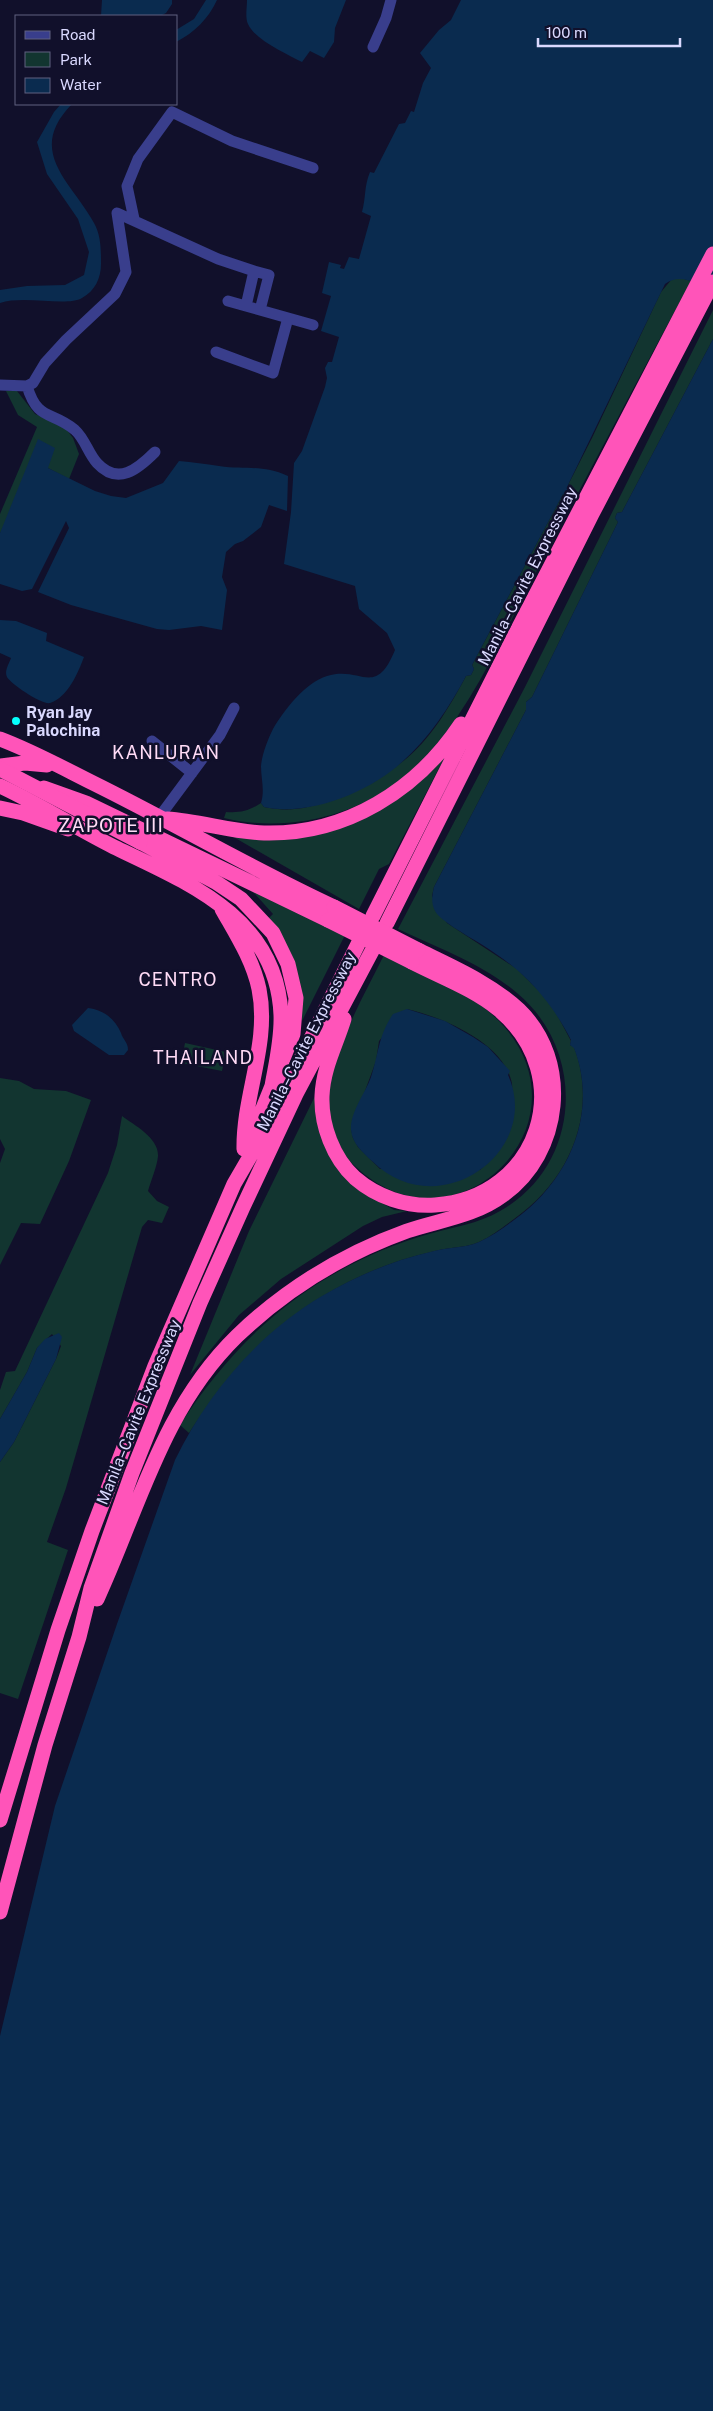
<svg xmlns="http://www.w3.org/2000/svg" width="713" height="2411" font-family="'Public Sans',sans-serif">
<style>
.green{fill:#123530;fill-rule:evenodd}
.water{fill:#0a2b4f}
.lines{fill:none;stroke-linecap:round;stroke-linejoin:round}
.street{stroke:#393e8c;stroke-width:11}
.highway{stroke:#ff54b9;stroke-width:15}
.highway-bridge{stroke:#ff54b9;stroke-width:15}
.poi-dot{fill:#05fffd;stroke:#11102b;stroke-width:2}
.labels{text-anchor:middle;stroke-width:5;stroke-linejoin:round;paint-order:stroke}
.street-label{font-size:16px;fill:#dad9ff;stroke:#11102b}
.poi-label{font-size:16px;font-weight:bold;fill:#dad9ff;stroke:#11102b;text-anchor:start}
.neighbourhood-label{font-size:18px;letter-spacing:1px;fill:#ffdbf6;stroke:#11102b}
.quarter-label{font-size:19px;letter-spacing:1px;fill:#ffdbf6;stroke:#11102b}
</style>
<rect width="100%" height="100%" fill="#11102b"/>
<path class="green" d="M681,278L691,281C637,381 585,480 532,580C496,648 465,725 405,776C357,817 285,833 224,818L226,812C240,813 249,811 261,803L264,807C305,816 338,798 372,779C382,774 394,769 402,762C430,741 450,706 466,676L471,675L474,669L472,665L563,494L567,493L570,489L568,485L592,438L661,292L672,279Z
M713,310V339L622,512L617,513L615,518L618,522L532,697L526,702V710L434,887L432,896L447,923L517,969L544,996L554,1009L571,1041L570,1045L574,1047C599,1113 569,1181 514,1219C503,1227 492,1236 479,1242C465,1248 449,1247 435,1251C394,1260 358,1275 323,1296C267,1329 225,1379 189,1433L180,1425C218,1366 266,1314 327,1278C359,1259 393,1244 429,1234C453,1227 478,1224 500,1211C582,1165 587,1051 517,993C483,964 438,948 398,929L525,687Z
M6,391H17L35,414L64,426L73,438L79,454L69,479L48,468L0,533V514L37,427L18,415Z
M447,753L389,864L379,869L359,909L230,835L327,829Z
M238,881L345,935L302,1021V1008L269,918L273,914L255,894Z
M384,955C422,974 469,990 499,1021C597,1122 455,1262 355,1166C336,1148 324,1116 327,1090C328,1082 332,1073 335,1065C346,1026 366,991 384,955ZM407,1009C442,1017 505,1043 512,1084C513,1093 507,1108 506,1118C500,1145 501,1151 480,1170L380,1169L358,1147L353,1138L351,1129L376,1061L379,1041Z
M185,1043L226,1052L222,1071L181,1063Z
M0,1078L19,1081L34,1089L66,1091L91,1100L69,1161L40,1224L21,1223L0,1265V1163L5,1149L0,1139Z
M316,1094L361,1191L394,1210L407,1211L382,1217L363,1226L281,1279L239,1315L190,1375L249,1231Z
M122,1116C134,1125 159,1138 158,1156C157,1167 151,1180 148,1191L157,1201L169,1207L162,1223L148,1220L142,1227L66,1488L47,1542L68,1550L18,1699L0,1693V1462L14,1442L56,1359L61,1346L52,1334L37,1348L27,1372L0,1419V1390L6,1372L15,1371L108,1173L117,1145Z"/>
<path class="water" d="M102,0H172V4L166,13L160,16H101Z
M206,0H217C209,18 194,33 176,42V30L194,19Z
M247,0H346L335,28L334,42L324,58L310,51L302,62C287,54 255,40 248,24C245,18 247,7 247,0Z
M461,0H713V291C698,284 680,272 665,284L568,485L570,488L567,494H563L472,665L474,669L471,675L466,676C449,708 429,738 402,762C370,792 308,817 264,807L261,803C265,790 261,779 261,766C262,754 268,739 273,729C284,710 305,683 327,676C361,665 375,699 395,650L387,633L359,609L355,586L284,564L291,512L294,463L302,451L325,387L327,378L325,368L328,362H332L339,337L321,331L331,296L322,293L329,262L341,265L340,268L344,269L349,257L359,259L371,216L362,212C366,198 364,186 370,172L374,173L399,124L405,123L411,111L414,112L423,83L431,68L420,53L439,30L451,20Z
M61,104H72C25,152 72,182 94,223C101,235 101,250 101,264C101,278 95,291 82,298C67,307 24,295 0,303V290L27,286L65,285L84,275L89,252L78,219L47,174L37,142L54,112Z
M713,339V2411H0V2036L55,1806L117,1624L175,1460C207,1394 259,1333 322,1296C358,1275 394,1260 434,1251C449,1247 465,1248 479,1242C492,1236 503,1228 514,1220C569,1181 599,1113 574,1048L570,1045L571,1040C553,1005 529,976 496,954C478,941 458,932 441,918C431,909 431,900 434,887L526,710V702L532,697L618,522L615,518L617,513L622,512Z
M38,439L55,448L48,468L95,491L111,496L126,498L163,483L179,461C193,462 205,464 219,466C245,470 262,464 288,476L287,511L269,505L261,527L243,541L235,544L226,552L222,577L227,590L222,630L201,626L169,630L157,629L71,605L38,592L69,528L66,521L32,589L22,591L0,584V533Z
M0,620L16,621L47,633L46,641L84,657C78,673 68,697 50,703C42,705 11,684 7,677C4,671 9,664 11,658L0,653Z
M88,1008C104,1010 115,1019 121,1033C123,1040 128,1042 128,1050L124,1055H109L74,1031L72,1025Z
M407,1009L445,1021L473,1037L488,1047L510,1071L508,1075C543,1151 439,1227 372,1161C363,1153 352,1143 351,1130C350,1112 365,1094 371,1077C379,1053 378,1036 393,1014Z
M59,1333L62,1337L56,1359L14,1442L0,1462V1419L27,1372L37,1348L45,1339Z"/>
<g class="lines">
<path class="street" d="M373,47L386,18L391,0
M134,219L127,186L138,159L172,112L232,141L313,168
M254,271L269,275L260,310
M228,301L313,325
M216,352L273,373L288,318
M0,385L27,386L33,383L45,363L66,340L115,294L126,272L117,213L218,259L254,271L246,306
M27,386C38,422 51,410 75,430C85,439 88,453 97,463C118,486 138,469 155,452
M152,741L192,773
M160,816L220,735L234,708"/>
<path class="highway" d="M0,739C32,751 63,768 93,783C174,823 252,869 334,907
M0,766L25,763L47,765
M0,786C39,804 76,828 114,847C189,883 277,918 281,1015C282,1039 276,1063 272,1086
M44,788L86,803L328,920
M0,808L23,813L68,829
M167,819C200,821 231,832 264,833C346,835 417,790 461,724
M140,842L217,883L241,899L273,933L288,964L296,998L293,1034L249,1143
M222,909C236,934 253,960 259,989C270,1043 243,1095 244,1149
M373,916L516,633L713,254
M387,923L592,514L713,282
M344,1019C336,1045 323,1068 322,1096C321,1125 333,1158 355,1178C377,1197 406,1207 435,1205C539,1198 580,1077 498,1009C474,989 441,977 412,962
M97,1599C139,1508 162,1409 237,1336C286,1289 343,1254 407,1231C440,1220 475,1216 503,1195C562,1153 572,1061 519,1010C490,983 453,967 418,950
M0,1820L58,1630L92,1531L155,1366L234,1184L266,1129L359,942
M0,1912L45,1745L79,1637L91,1588L132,1473L200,1303L243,1207L296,1094L373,949"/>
<path class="highway-bridge" d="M0,769L140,842
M334,907L418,950
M328,920L412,962"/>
</g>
<circle class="poi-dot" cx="16" cy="721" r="5"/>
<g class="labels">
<g class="street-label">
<text transform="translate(527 576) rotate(-63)" y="6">Manila–Cavite Expressway</text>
<text transform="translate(306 1041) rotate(-63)" y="6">Manila–Cavite Expressway</text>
<text transform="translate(138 1412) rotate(-68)" y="6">Manila–Cavite Expressway</text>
</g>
<g class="poi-label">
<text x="26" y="718">Ryan Jay<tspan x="26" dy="18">Palochina</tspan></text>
</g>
<g class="neighbourhood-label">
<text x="166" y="759">KANLURAN</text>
<text x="178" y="986">CENTRO</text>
<text x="203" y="1064">THAILAND</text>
</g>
<g class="quarter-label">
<text x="111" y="832">ZAPOTE III</text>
</g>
</g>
<rect x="15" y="15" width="162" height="90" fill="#11102b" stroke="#616080"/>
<rect x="25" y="31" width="25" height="8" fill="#393e8c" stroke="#616080"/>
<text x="60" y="40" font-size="15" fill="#dad9ff">Road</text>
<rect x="25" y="52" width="25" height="15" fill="#123530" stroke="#616080"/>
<text x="60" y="65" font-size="15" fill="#dad9ff">Park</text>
<rect x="25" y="78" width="25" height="15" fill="#0a2b4f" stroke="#616080"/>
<text x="60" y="90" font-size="15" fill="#dad9ff">Water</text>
<path d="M538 38v8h142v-8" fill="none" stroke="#dad9ff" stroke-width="2.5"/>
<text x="546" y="38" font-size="15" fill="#dad9ff" stroke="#11102b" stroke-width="4" paint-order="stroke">100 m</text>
</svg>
